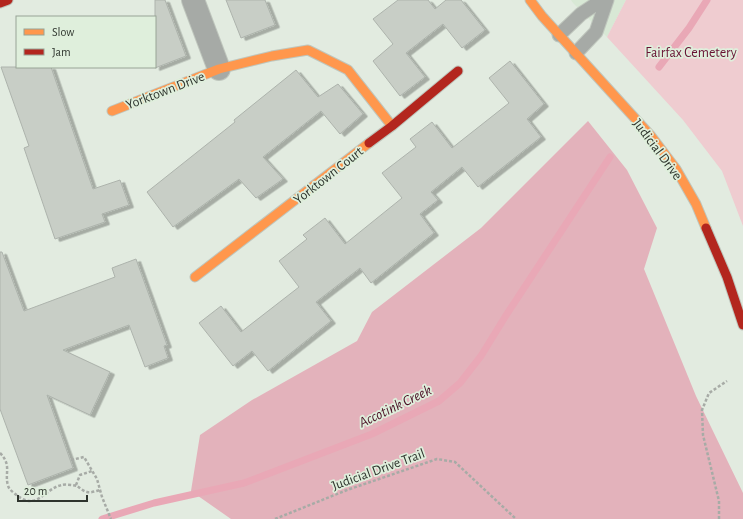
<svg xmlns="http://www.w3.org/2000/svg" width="743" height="519" font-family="'Alegreya Sans',sans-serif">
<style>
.built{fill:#d8e8d5}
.green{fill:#efccd0}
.forest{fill:#e3b2bb}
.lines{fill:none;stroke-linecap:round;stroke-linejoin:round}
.stream{stroke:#e9a8b6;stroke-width:7}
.building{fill:#c8cec6;stroke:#adb3ac;filter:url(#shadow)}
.lane-casing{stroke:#bfc6bd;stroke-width:15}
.street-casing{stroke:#bfc6bd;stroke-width:24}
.slow-casing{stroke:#bfc6bd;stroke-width:11}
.jam-casing{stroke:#bfc6bd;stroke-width:11}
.path{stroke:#a7aba6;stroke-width:2.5;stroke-dasharray:3 2;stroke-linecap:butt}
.lane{stroke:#a6aaa6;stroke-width:13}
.street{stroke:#a6aaa6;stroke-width:22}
.slow{stroke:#ff974d;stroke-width:9}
.jam{stroke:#b3261e;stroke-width:9}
.labels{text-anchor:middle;stroke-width:3.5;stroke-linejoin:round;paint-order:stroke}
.park-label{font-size:14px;fill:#681233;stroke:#dfefdc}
.street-label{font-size:14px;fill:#2e342d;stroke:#dfefdc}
.water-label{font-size:15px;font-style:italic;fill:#4b0f25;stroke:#dfefdc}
</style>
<defs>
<filter id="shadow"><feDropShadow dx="4.5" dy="2.5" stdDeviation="0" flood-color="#0004"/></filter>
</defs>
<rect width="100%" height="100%" fill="#e2ebe0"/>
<path class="built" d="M571,0H626L607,37L573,3Z"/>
<path class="green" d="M626,0H743V226L722,171L683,120L607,37Z"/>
<path class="forest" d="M588,121L627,170L657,228L644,269L696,396L743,493V519H231L191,491L200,435L252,400L357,341L372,312L481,228Z"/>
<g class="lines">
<path class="stream" d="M659,67L689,28L707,0
M102,519L154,503L244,483L372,434L439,401L460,383L481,356L505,317L610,157"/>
</g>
<path class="building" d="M155,0H165L186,56L155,68Z
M226,0H265L275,25L241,38Z
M398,0H428L435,9L446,0H461L485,30L462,48L443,24L406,53L425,77L400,96L373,61L393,44L373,19Z
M510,61L544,104L527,119L541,137L478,187L462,167L431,192L438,200L420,214L434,233L371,283L360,268L316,302L331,321L268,371L252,351L233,366L199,323L221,306L241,332L299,287L279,261L307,239L303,235L325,218L345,244L402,198L382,173L416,147L410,139L432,122L452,148L509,103L489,78Z
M1,67H51L93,189L120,180L129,205L102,214L105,222L55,239L24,148L29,146Z
M296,70L318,97L338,84L363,114L340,134L321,111L263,157L283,179L256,198L239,179L173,227L147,192L235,122L234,120Z
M0,252H2L24,311L115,277L112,268L136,259L167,345L164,346L168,358L145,367L129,325L63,350L110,372L90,415L47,395L73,468L28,485L0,409Z"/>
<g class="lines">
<defs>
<path id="lane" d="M559,35L581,14L602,0
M576,53L596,32L607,0"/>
<path id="street" d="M193,0L219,69"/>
<path id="slow" d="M530,0L542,16L651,136L676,169L696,204L706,228
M112,111L219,69L272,56L308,50L348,70L392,126
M195,277L369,143"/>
<path id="jam" d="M0,3L8,0
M369,143L392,126L458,71
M706,228L727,277L743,325"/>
</defs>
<use href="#lane" class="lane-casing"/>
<use href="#street" class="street-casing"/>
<use href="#slow" class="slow-casing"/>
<use href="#jam" class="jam-casing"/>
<path class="path" d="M0,453C13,466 3,475 9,488C11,491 15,494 18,496C37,511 45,488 62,485C65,484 74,485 77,486C80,488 83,491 87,492C91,493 96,491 100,490
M71,460L84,457L97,479L102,497L111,519
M76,485L80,475L92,471
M275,519L347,490L437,459L455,462L516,519
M719,519V501L703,435L702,410L709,393L727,381"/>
<use href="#lane" class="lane"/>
<use href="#street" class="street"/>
<use href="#slow" class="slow"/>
<use href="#jam" class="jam"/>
</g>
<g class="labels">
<g class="park-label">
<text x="691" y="57">Fairfax Cemetery</text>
</g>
<g class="street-label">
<text transform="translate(165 90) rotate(-21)" y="5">Yorktown Drive</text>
<text transform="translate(658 149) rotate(53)" y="5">Judicial Drive</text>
<text transform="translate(328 175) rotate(-38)" y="5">Yorktown Court</text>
<text transform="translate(378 469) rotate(-20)" y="5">Judicial Drive Trail</text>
</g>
<g class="water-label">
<text transform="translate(395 406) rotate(-26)" y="5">Accotink Creek</text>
</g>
</g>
<rect x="16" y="16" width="140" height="52" fill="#dfefdc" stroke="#98a496"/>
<rect x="24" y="29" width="20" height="6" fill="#ff974d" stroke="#98a496"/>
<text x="52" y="36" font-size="12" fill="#2e342d">Slow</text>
<rect x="24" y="49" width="20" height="6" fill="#b3261e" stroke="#98a496"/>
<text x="52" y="56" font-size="12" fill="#2e342d">Jam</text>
<path d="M18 495v6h69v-6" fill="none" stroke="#2e342d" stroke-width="2"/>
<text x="24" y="495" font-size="12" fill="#2e342d" stroke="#dfefdc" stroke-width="3" paint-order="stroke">20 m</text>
</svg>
